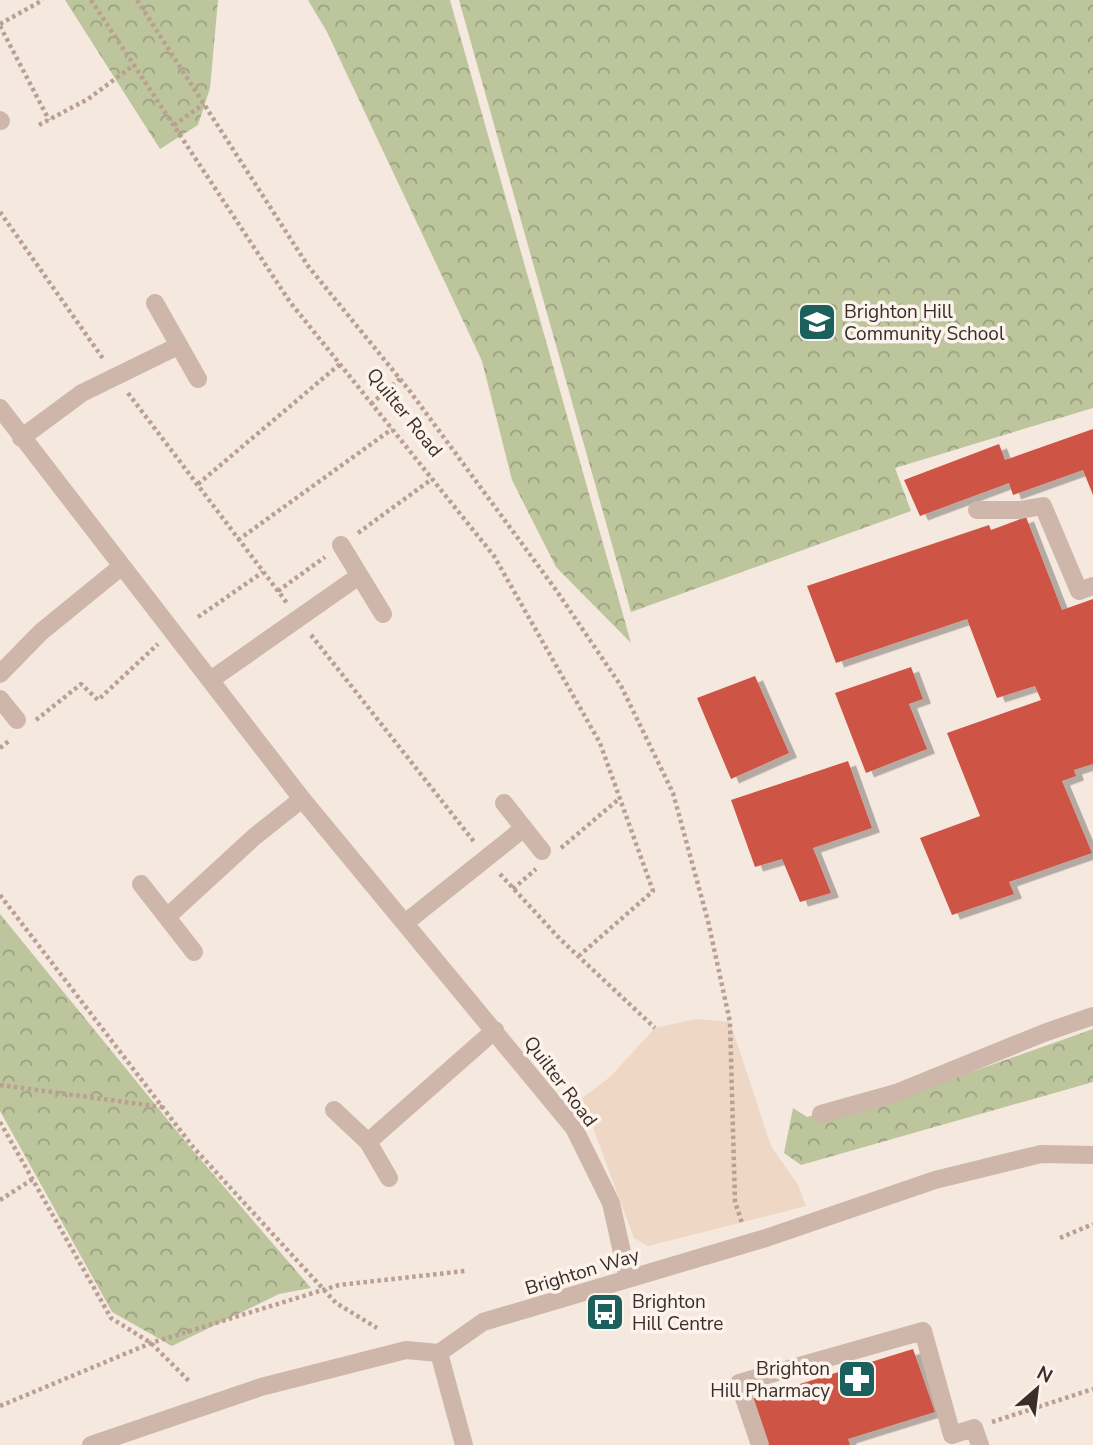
<svg xmlns="http://www.w3.org/2000/svg" width="1093" height="1445" font-family="'Nunito Sans',sans-serif">
<style>
.forest{fill:url(#forest-crowns)}
.plaza{fill:#eed7c5}
.building{fill:#ce5444;filter:url(#shadow)}
.lines{fill:none;stroke-linecap:round;stroke-linejoin:round}
.path{stroke:#ba9f93;stroke-width:4.5;stroke-dasharray:3.5 3.5;stroke-linecap:butt}
.minor{stroke:#ceb6aa;stroke-width:18}
.labels{text-anchor:middle;stroke-width:7;stroke-linejoin:round;paint-order:stroke}
.poi-label{font-size:19px;fill:#3b2d2a;stroke:#fbf3ec;text-anchor:start}
.street-label{font-size:19px;fill:#3b2d2a;stroke:#fbf3ec}
</style>
<defs>
<pattern id="forest-crowns" width="20" height="18" patternUnits="userSpaceOnUse" patternTransform="scale(1.75)"><rect width="20" height="18" fill="#bdc59d"/><path d="M2 6a3 3 0 1 1 6 0M12 15a3 3 0 1 1 6 0" fill="none" stroke="#9ba080"/></pattern>
<filter id="shadow"><feDropShadow dx="8" dy="4.5" stdDeviation="0" flood-color="#0004"/></filter>
</defs>
<rect width="100%" height="100%" fill="#f5e8df"/>
<path class="forest" d="M65,0H218L210,88L198,125L160,149Z
M308,0H450L631,643L556,567L512,480L482,361L327,32Z
M459,0H1093V408L895,468L911,511L631,612Z
M0,914L189,1146L311,1288L279,1294L172,1346L112,1312L0,1111Z
M1093,1029V1082L801,1165L784,1153L793,1108L807,1117L974,1071Z"/>
<path class="plaza" d="M696,1019L730,1022L771,1146L798,1185L806,1206L648,1246L634,1238L592,1125L576,1103L610,1077L655,1028Z"/>
<path class="building" d="M1093,429V495L1083,470L1013,495L1009,483L920,516L904,480L999,444L1005,460Z
M1026,517L1062,610L1093,599V764L1074,770L1076,776L1062,781L1092,853L1009,882L1014,894L952,915L920,838L980,816L947,733L1041,700L1035,686L997,698L967,619L836,663L807,586L989,525L991,530Z
M911,667L923,699L909,704L927,749L866,773L835,693Z
M755,676L789,753L731,779L697,698Z
M848,761L872,828L813,848L831,893L800,902L782,859L755,867L731,800Z
M913,1349L935,1412L848,1439L850,1445H766L751,1399Z"/>
<g class="lines">
<path class="path" d="M91,0L290,302L494,556L600,743L653,891L580,955
M137,0L308,266L409,390L556,590L621,686L673,793L708,921L730,1022L735,1202L742,1223
M0,24L43,0
M0,26L49,120
M39,125L88,99L134,65
M174,125L204,104
M0,212L104,360
M128,393L287,603
M371,404L400,379
M198,484L340,364
M358,533L432,479
M238,540L392,429
M278,591L325,557
M198,617L263,572
M311,635L475,843
M36,720L81,684L98,700L158,644
M0,748L10,740
M561,848L620,798
M500,874L560,939L655,1028
M513,889L536,869
M0,895L193,1147L336,1303L377,1328
M0,1085L162,1107
M0,1122L111,1318L151,1343L190,1382
M0,1200L33,1179
M1060,1238L1093,1224
M0,1406L151,1343L339,1285L465,1271
M992,1422L1093,1389"/>
<path class="minor" d="M0,120L1,121
M155,303L198,379
M0,408L302,799L574,1128L611,1203L628,1279
M21,438L82,393L178,346
M977,510H1020L1043,506L1079,591L1093,586
M341,545L383,614
M0,674L41,632L122,566
M212,679L359,576
M0,699L17,720
M504,803L542,851
M141,884L194,952
M167,917L254,837L302,799
M405,923L524,828
M334,1110L368,1142L389,1178
M821,1114L896,1093L1044,1033L1093,1016
M368,1142L495,1030
M439,1353L464,1445
M91,1445L261,1387L406,1350L439,1353L483,1322L766,1238L935,1180L1041,1154L1093,1155
M760,1445L739,1383L923,1331L952,1435L974,1428L980,1445"/>
</g>
<defs>
<symbol id="school-square" viewBox="-11 -11 22 22"><rect x="-9" y="-9" width="18" height="18" rx="4" fill="#1b605c" stroke="#fbf3ec"/><path d="M0-5L7-2L0 1L-7-2ZM-4 1L0 2.5L4 1V4Q0 6-4 4Z" fill="#fff"/></symbol>
<symbol id="bus-square" viewBox="-11 -11 22 22"><rect x="-9" y="-9" width="18" height="18" rx="4" fill="#1b605c" stroke="#fbf3ec"/><path d="M-5-6H5V4H4V6H2V4H-2V6H-4V4H-5ZM-3.5-4V0h7V-4ZM-3.5 1.2v1.5H-2V1.2ZM2 1.2v1.5H3.5V1.2Z" fill="#fff"/></symbol>
<symbol id="pharmacy-square" viewBox="-11 -11 22 22"><rect x="-9" y="-9" width="18" height="18" rx="4" fill="#1b605c" stroke="#fbf3ec"/><path d="M-2-6h4v4h4v4h-4v4h-4v-4h-4v-4h4Z" fill="#fff"/></symbol>
</defs>
<g fill-rule="evenodd">
<use href="#school-square" x="795" y="300" width="44" height="44"/>
<use href="#bus-square" x="583" y="1290" width="44" height="44"/>
<use href="#pharmacy-square" x="835" y="1357" width="44" height="44"/>
</g>
<g class="labels">
<g class="poi-label">
<text x="844" y="318">Brighton Hill<tspan x="844" dy="22">Community School</tspan></text>
<text x="632" y="1308">Brighton<tspan x="632" dy="22">Hill Centre</tspan></text>
<text x="830" y="1375" text-anchor="end">Brighton<tspan x="830" dy="22">Hill Pharmacy</tspan></text>
</g>
<g class="street-label">
<text transform="translate(405 412) rotate(51)" y="7">Quilter Road</text>
<text transform="translate(561 1081) rotate(53)" y="7">Quilter Road</text>
<text transform="translate(582 1271) rotate(-17)" y="7">Brighton Way</text>
</g>
</g>
<g transform="translate(1037 1389) rotate(28)" stroke="#fbf3ec" stroke-width="5" paint-order="stroke">
<path d="M0-5L12 26L0 18L-12 26Z" fill="#3b2d2a"/>
<text y="-10" font-size="19" font-weight="bold" text-anchor="middle" fill="#3b2d2a">N</text>
</g>
</svg>
